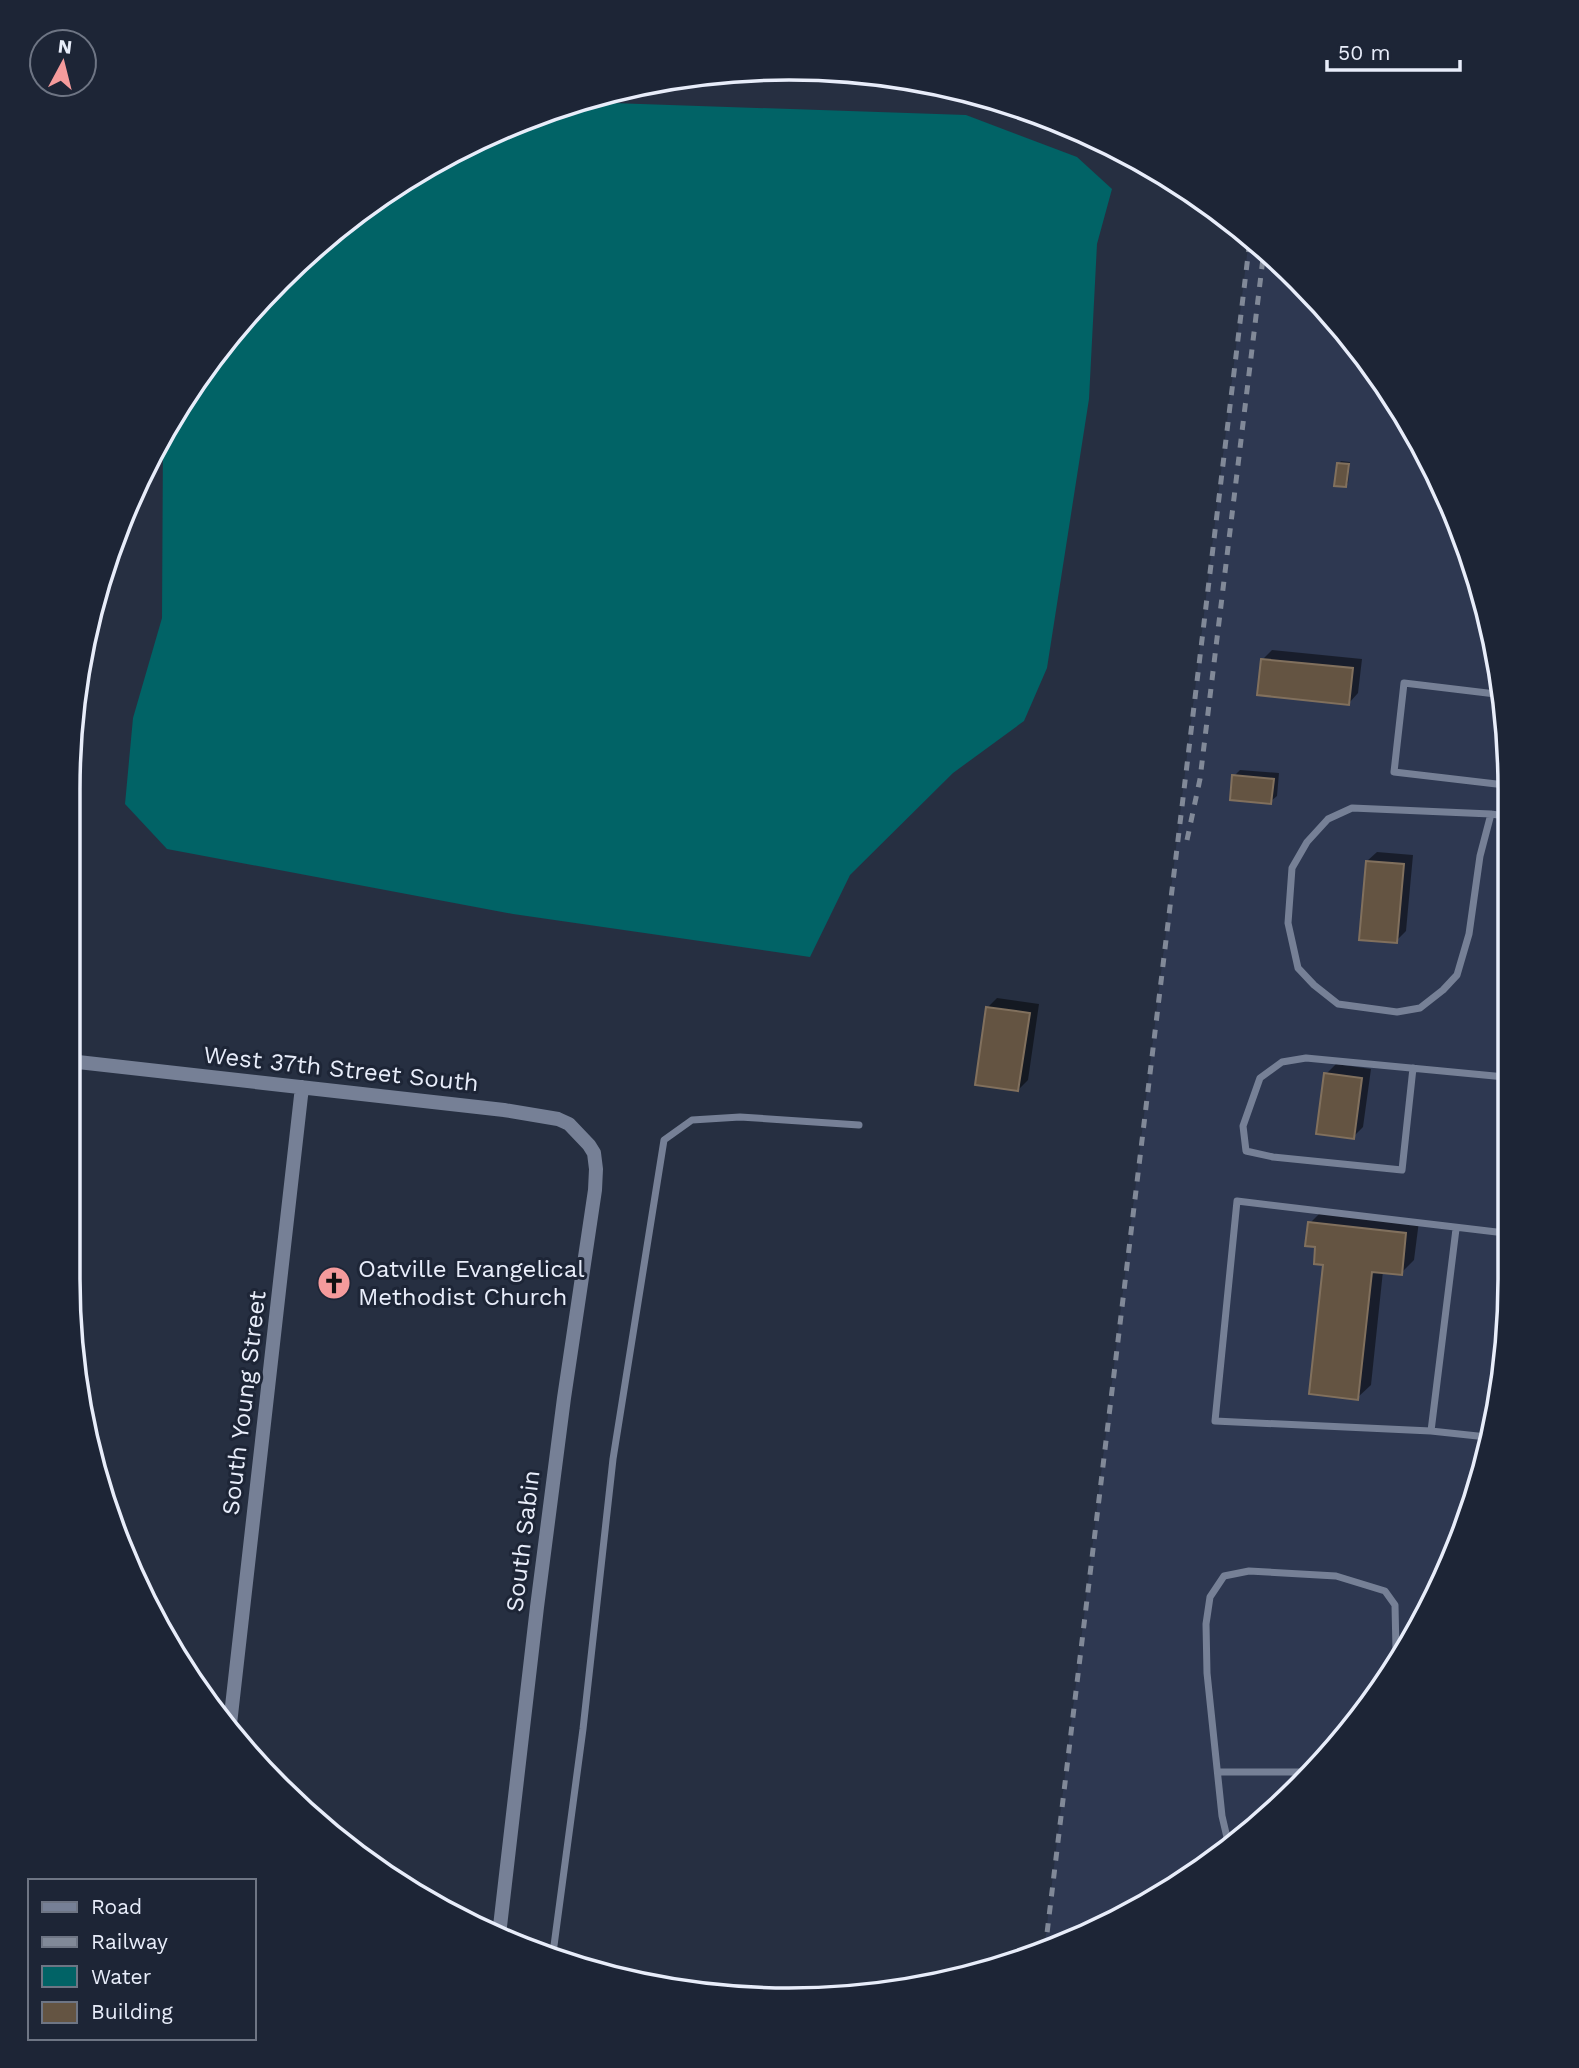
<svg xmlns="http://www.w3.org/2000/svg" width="1579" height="2068" font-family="'Work Sans',sans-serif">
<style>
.built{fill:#2e3851}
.water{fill:#016366}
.shadow{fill:#0007}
.building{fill:#645442;stroke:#81705d;stroke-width:2}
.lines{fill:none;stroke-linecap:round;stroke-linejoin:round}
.service{stroke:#768096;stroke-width:7}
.minor{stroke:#768096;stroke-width:14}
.rail{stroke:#818998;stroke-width:5;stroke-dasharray:9 9;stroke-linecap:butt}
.labels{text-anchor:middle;stroke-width:6;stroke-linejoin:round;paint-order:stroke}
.street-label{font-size:24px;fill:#e8edfa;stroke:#1d2536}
.poi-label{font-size:24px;fill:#e8edfa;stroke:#1d2536;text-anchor:start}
.rim{fill:none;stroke:#e8edfa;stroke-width:3.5}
</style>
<rect width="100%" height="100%" fill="#262f41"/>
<path class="built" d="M1249,238L1299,279L1389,388L1472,557L1505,696V1373L1456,1554L1389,1679L1300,1788L1191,1878L1044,1950Z"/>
<path class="water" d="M583,102L966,115L1077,157L1112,189L1097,244L1089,399L1047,668L1024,721L953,773L850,875L810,957L513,914L167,849L125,804L133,718L162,618L163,437L217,351L280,279L388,190L513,123Z"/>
<path class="shadow" d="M1341,461L1350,462L1348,483L1345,485L1339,463Z
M1272,650L1362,659L1358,693L1349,703L1263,659Z
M1240,770L1279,773L1277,796L1270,802L1234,776Z
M1377,852L1413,855L1406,931L1396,941L1367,861Z
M997,998L1039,1004L1028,1080L1018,1090L987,1008Z
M1336,1064L1371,1069L1363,1127L1353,1137L1326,1074Z
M1323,1210L1419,1221L1414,1260L1401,1273L1383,1271L1371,1385L1357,1398L1325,1264L1310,1223Z
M1337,1734L1344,1735L1330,1751L1331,1740Z"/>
<path class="building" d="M1337,463L1349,464L1346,487L1334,486Z
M1261,659L1353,668L1349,705L1257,695Z
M1232,775L1274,779L1271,804L1230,800Z
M1366,861L1404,864L1397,943L1359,940Z
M986,1007L1030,1013L1018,1091L975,1085Z
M1324,1073L1362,1078L1354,1139L1316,1134Z
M1308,1222L1406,1233L1402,1275L1372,1272L1358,1400L1309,1394L1323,1265L1314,1264L1315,1247L1305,1246Z
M1329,1739L1339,1740L1328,1754Z"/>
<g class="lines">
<path class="service" d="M1504,695L1404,683L1394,772L1505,785
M1491,814L1480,856L1469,934L1457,975L1443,990L1420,1008L1397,1012L1338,1004L1314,985L1298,968L1288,923L1292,868L1307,842L1328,819L1352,808L1491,814L1505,816
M1413,1068L1402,1170L1273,1157L1246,1151L1243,1126L1260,1078L1282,1062L1306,1058L1505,1077
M1431,1431L1456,1229
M1487,1437L1431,1431L1215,1421L1237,1201L1505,1233
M1218,1772H1313
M1229,1846L1222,1816L1207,1673L1206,1624L1210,1597L1224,1576L1249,1571L1336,1576L1385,1591L1395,1605L1396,1651L1391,1675
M553,1953L583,1729L613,1459L664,1140L692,1120L740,1117L859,1125"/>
<path class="minor" d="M69,1061L504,1110L558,1119L569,1124L589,1145L594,1153L596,1169L595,1190L564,1398L537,1607L499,1935
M230,1724L302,1087"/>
<path class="rail" d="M1187,840L1200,779L1264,250
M1045,1950L1250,239"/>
</g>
<defs>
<symbol id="church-disc" viewBox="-11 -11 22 22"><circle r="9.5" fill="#f59b9c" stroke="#1d2536"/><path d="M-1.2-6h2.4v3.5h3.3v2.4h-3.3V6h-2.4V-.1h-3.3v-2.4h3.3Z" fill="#111"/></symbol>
</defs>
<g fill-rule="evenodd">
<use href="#church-disc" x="315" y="1264" width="38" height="38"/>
</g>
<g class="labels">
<g class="street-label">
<text transform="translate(341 1069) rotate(6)" y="8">West 37th Street South</text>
<text transform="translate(244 1403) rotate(-83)" y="8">South Young Street</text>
<text transform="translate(523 1541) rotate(-83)" y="8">South Sabin</text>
</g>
<g class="poi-label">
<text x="358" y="1277">Oatville Evangelical<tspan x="358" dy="28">Methodist Church</tspan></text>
</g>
</g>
<path d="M0 0H1579V2068H0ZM789 80H789A709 709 0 0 1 1498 789V1279A709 709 0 0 1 789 1988H789A709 709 0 0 1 80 1279V789A709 709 0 0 1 789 80Z" fill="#1d2536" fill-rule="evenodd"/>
<path class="rim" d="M789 80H789A709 709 0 0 1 1498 789V1279A709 709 0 0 1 789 1988H789A709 709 0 0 1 80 1279V789A709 709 0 0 1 789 80Z"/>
<rect x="28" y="1879" width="228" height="161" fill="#1d2536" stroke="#6e7584" stroke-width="2"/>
<rect x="42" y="1902" width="35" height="10" fill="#768096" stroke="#6e7584" stroke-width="2"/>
<text x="91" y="1914" font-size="21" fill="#e8edfa">Road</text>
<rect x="42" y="1937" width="35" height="10" fill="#818998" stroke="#6e7584" stroke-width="2"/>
<text x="91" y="1949" font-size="21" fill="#e8edfa">Railway</text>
<rect x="42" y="1966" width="35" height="21" fill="#016366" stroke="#6e7584" stroke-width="2"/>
<text x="91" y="1984" font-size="21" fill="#e8edfa">Water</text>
<rect x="42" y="2002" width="35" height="21" fill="#645442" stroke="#6e7584" stroke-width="2"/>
<text x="91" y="2019" font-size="21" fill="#e8edfa">Building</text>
<g transform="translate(63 63) rotate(7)"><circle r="33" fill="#1d2536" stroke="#6e7584" stroke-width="2"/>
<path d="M0-5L12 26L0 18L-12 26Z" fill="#f59b9c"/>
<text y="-10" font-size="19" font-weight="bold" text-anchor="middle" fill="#e8edfa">N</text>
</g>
<path d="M1327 60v10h133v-10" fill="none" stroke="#e8edfa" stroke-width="3.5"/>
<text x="1338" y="60" font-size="21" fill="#e8edfa" stroke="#1d2536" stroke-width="5" paint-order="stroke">50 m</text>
</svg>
